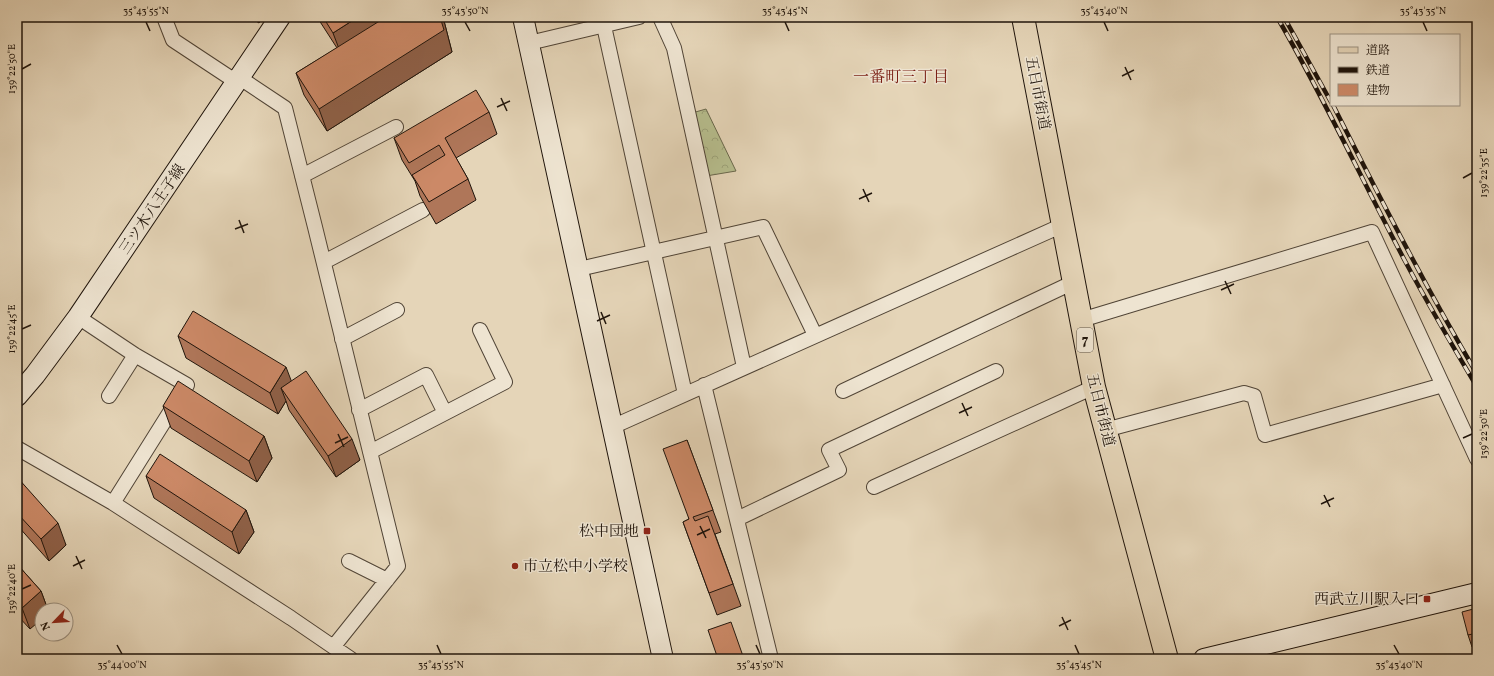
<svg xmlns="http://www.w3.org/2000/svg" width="1494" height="676" font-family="Vollkorn,'Noto Serif JP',serif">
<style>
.park{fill:url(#park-crowns);stroke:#6a684c}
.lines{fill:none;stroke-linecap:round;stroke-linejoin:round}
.street-casing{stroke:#504436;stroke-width:16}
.secondary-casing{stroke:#1f140b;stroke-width:22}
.primary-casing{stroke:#1f140b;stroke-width:24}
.street{stroke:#eee4d1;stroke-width:14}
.secondary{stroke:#eee4d1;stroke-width:20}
.primary{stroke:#e5d5b8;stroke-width:22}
.rail-casing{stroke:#1f140b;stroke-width:4.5}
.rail{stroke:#eee4d1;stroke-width:3;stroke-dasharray:9;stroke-linecap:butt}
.wall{fill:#af7659;stroke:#1f140b}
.shaded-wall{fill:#8f6048;stroke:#1f140b}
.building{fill:#cc8967;stroke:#1f140b}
.ticks{fill:none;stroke:#1f140b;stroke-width:1.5}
.poi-dot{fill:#8f2418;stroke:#eee4d1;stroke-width:1.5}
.labels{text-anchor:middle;stroke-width:3;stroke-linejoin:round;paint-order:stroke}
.shield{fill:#eee4d1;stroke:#5d5246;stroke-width:1}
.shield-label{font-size:14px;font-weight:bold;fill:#1f140b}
.street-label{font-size:15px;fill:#1f140b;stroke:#eee4d1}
.poi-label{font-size:15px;fill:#1f140b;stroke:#eee4d1;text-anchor:end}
.neighbourhood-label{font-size:16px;fill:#7a1f14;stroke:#eee4d1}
.neatline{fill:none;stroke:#1f140b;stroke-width:1.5}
.ticks-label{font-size:10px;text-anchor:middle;fill:#1f140b}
</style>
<defs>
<pattern id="park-crowns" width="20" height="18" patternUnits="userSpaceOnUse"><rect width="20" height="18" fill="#b6bd8d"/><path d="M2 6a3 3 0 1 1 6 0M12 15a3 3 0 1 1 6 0" fill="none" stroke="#9ca278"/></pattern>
</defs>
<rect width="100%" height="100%" fill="#e5d5b8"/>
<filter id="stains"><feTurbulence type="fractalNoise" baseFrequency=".005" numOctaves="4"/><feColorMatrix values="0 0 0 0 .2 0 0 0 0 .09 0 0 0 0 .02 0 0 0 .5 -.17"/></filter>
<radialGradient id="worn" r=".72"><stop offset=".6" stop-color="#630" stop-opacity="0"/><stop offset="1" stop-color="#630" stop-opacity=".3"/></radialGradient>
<path class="park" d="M706,109L736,171L706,176L692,113Z"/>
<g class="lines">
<defs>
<path id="street" d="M164,17L173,40L229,77L240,78L285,108L315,227L398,566L334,646
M602,17L685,394
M660,17L674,48L744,367
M529,43L639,17
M302,176L396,127
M324,262L423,210
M579,269L763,227L815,335
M78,317L135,355L187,385L113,503
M1081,320L1372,232L1477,459
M342,339L397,310
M704,385L771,659
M843,391L1074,282
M109,396L135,355
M359,410L426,375L445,413
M612,427L1063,225
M1105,430L1244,393L1254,396L1265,435L1443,385
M17,448L113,503L291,618L351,659
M370,452L505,382L480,330
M874,487L1094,387
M737,519L839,470L829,450L996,371
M349,561L387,580"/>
<path id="secondary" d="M523,17L663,659
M17,396L35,375L78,317L280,17
M1204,659L1477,593"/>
<path id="primary" d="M1023,17L1094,387L1167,659"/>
</defs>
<use href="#street" class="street-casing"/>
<use href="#secondary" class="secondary-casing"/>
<use href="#primary" class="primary-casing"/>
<use href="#street" class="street"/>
<use href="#secondary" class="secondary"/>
<use href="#primary" class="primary"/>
<defs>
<path id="rail" d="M1277,17C1323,96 1362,180 1405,261C1428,304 1452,345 1477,387
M1284,17L1331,102
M1333,105C1379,196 1425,286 1477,374"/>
</defs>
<use href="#rail" class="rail-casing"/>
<use href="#rail" class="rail"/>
</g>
<path class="wall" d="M250,17H263L259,23Z
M317,17H443L452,52L327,131L304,95L296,73L337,48Z
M489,112L497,134L456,158L468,179L476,200L436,224L420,196L415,181L402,160L394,138Z
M178,336L291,382L360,460L336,477L289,410L286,401L278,414L186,358Z
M163,406L264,436L272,458L257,482L171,428Z
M687,440L721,532L715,534L741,606L717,615L683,522L689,519Z
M146,476L246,510L254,532L239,554L154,498Z
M17,477L66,545L49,561L17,525Z
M17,564L41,591L48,610H42L30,629L17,615Z
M1477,608V646L1472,647L1468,635Z"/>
<path class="shaded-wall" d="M256,17H263L259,23Z
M358,17H391L341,54L333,33Z
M440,17H443L452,52L327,131L319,109Z
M286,367L294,388H281L286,401L278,414L270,393Z
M264,436L272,458L257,482L249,461Z
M352,439L360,460L336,477L328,456Z
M246,510L254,532L239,554L232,532Z
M58,523L66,545L49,561L41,539Z
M41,591L48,610H42V619L30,629L22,608Z"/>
<path class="building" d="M323,17H358L333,33Z
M386,17H440L444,30L319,109L296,73Z
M476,90L489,112L445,138L468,179L429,202L412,175L445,155L439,145L409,163L394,138Z
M193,311L286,367L270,393L178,336Z
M306,371L352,439L328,456L281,388Z
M178,381L264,436L249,461L163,406Z
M687,440L713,510L693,517L695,521L708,516L733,584L709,593L683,522L689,519L663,449Z
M160,454L246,510L232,532L146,476Z
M17,477L58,523L41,539L17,513Z
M17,564L41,591L22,608L17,602Z
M1477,608V633L1468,635L1462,612Z
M731,622L744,659H718L708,630Z"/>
<path class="ticks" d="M146,22L150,31M465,22L470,31M785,22L789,31M1104,22L1108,31M1423,22L1427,31M1125,67L1131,80M22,69L31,64M1122,76L1134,70M501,98L507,111M497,107L510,101M1463,178L1472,173M863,189L869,202M859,199L872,193M239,220L244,233M235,229L248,224M1225,281L1231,294M1221,290L1234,284M601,312L606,324M597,321L610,315M22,329L31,325M962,403L968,416M959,413L972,407M338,434L344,447M1463,438L1472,434M335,443L348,437M1324,495L1330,507M1321,504L1334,498M700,526L706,538M697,535L710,529M76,556L82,569M73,566L85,560M22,589L31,585M1062,617L1068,630M1059,626L1071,620M117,645L122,654M437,645L441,654M756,645L760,654M1075,645L1079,654M1394,645L1399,654"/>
<g class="poi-dot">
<rect x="643" y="527" width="8" height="8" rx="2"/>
<circle cx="515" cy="566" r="4"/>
<rect x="1423" y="595" width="8" height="8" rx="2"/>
</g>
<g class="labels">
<rect class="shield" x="1077" y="328" width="16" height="24" rx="3"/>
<g class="shield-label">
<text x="1085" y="345">7</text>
</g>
<g class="street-label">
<text transform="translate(1038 93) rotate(79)" y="5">五日市街道</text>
<text transform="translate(152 209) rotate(-56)" y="5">三ツ木八王子線</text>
<text transform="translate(1101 410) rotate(76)" y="5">五日市街道</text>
</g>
<g class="poi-label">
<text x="639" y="536">松中団地</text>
<text x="523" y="571" text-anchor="start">市立松中小学校</text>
<text x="1419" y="604">西武立川駅入口</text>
</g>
<g class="neighbourhood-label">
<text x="901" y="82">一番町三丁目</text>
</g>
</g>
<rect width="1494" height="676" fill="none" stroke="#e5d5b8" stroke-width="44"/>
<rect x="1330" y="34" width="130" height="72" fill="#eee4d1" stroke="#9b9182"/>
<rect x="1338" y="47" width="20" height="6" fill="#e5d5b8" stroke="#9b9182"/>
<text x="1366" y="54" font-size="12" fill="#1f140b">道路</text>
<rect x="1338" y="67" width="20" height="6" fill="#1f140b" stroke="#9b9182"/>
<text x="1366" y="74" font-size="12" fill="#1f140b">鉄道</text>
<rect x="1338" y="84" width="20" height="12" fill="#cc8967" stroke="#9b9182"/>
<text x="1366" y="94" font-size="12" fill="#1f140b">建物</text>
<g transform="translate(54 622) rotate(245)"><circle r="19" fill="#eee4d1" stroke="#9b9182"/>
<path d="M0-3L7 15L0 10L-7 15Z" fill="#8f2418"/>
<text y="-6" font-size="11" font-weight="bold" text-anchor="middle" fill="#1f140b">N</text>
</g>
<rect x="22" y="22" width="1450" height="632" class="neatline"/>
<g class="ticks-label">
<text x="146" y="14">35°43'55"N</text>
<text x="465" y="14">35°43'50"N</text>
<text x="785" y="14">35°43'45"N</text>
<text x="1104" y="14">35°43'40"N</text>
<text x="1423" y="14">35°43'35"N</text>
<text transform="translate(11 69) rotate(-90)" y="4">139°22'50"E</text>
<text transform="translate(1483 173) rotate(-90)" y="4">139°22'35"E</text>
<text transform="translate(11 329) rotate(-90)" y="4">139°22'45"E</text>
<text transform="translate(1483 434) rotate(-90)" y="4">139°22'30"E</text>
<text transform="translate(11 589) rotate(-90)" y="4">139°22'40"E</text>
<text x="122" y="668">35°44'00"N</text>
<text x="441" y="668">35°43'55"N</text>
<text x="760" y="668">35°43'50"N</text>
<text x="1079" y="668">35°43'45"N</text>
<text x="1399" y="668">35°43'40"N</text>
</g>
<rect width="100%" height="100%" filter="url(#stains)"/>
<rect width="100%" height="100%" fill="url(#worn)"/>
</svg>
